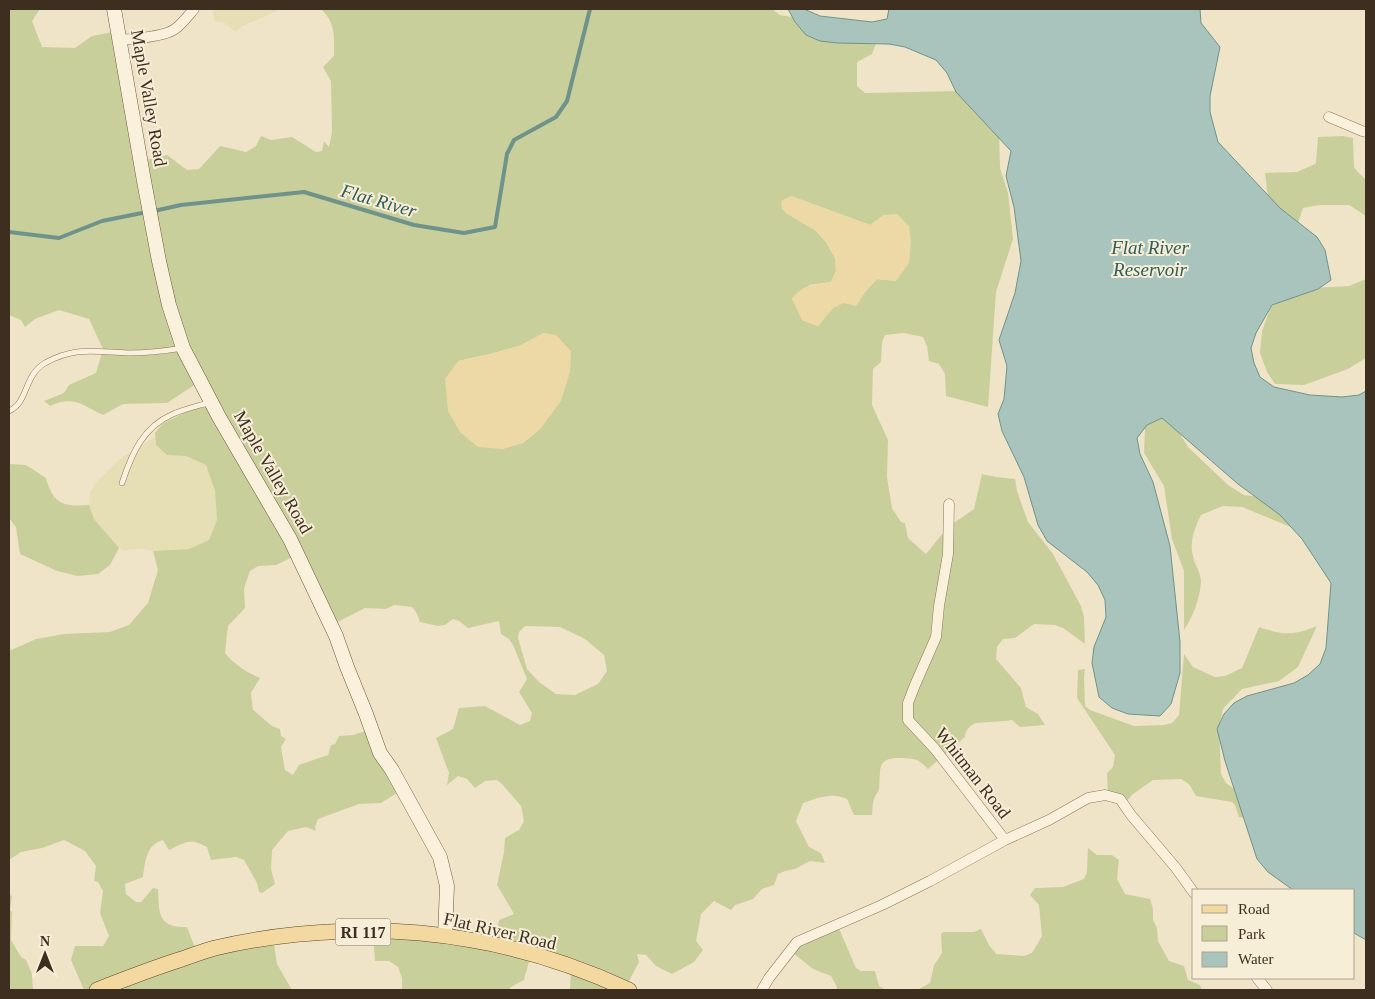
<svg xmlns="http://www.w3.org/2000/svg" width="1375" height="999" font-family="Georgia,serif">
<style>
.farmland{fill:#e6deb5}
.green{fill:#c9cf9b;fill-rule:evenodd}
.sand{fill:#ecd9a5}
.water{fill:#a9c4bc;stroke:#6f938a}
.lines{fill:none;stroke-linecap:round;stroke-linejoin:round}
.stream{stroke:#6f938a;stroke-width:4}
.lane-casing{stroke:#8d765c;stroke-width:6}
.street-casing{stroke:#8d765c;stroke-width:11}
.secondary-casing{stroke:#6f573f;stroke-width:15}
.primary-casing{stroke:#5b4430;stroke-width:16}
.lane{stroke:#faf1dc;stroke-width:5}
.street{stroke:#faf1dc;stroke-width:10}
.secondary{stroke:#faf1dc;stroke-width:14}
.primary{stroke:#f3d9a0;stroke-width:15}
.labels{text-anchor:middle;stroke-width:4;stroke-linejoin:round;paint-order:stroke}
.shield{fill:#f7eed8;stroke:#756857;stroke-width:1}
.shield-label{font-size:16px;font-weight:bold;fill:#3d2e20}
.street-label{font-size:18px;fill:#3d2e20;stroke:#f7eed8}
.water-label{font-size:19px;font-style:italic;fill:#2f5d5a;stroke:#f7eed8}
</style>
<rect width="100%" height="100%" fill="#f0e4c8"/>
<path class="farmland" d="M216,9H281L241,27L235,32L225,23L214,21L213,11Z
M155,437L167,455L186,456L206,465L215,491L217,520L209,540L189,549L153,551L143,549L123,550L119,548L94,519L89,505L90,492L97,481L121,458Z"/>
<path class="green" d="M9,9H40L32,21L42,47L75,48L92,36L118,31L142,161L167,155L187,170L199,169L220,146L246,152L256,146L261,136L271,140L292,137L316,152L322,151L324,141L329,147L332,132L331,81L323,67L334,56C334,37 336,23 321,9H772L780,15L813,21L878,38L872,54L857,62V86L865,93L960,91L999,128L1000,168L1008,193L1013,239L996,292L988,407L946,396L945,374L939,364L929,361L927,346L923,337L904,333L885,335L882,342L881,362L873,369L872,405L888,440L887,477L892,508L901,522L905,523L908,538L926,554L948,527L974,509L982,474L996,477L1015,479L1017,491L1028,522L1053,554L1081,606L1084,617L1085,644L1063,628L1055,625L1034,624L1015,638L1003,639L997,647L996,659L1021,688L1026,707L1038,714L1045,725L1020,727L1012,720L1006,721L976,723C970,725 965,731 965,737L928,769C917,758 916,759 901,758C875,757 881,771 879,789C878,793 875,795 874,799C872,804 873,810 872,815H854L847,799C831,792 818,798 803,803L796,821L809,847L821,853L825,863L810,861L795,869L785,871L778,874L774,885L762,889L753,899L735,905L731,910L714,901L701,914L696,941L703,950L694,962L672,974L656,966L646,955L637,954L639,962L627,985L631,990H570L571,965L531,954L524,980L511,987L509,990H402V978L398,967L389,961H375L373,932L494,942L499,920L514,914L497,885L504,852L505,838L519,830L524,821L521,806L501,783L497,780L485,781L475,788L467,779L458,776L447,785L449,773L436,738L453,729L459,708L485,706L520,725L530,721L532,713L519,692L527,679L513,645L509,639L501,634L499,621L468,628L459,621L453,619L445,625L438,626L420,622L416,612L412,607L394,605L386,609L365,608L334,624L297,555L276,565L258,566L250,571L244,588L245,608L228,626L225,653C235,665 246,672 260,678L251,693L253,710L272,726L280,729L281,736L286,739L281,747L285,770L293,775L299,765L328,755L331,745L335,744L339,736L353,735L372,729L400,791L381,803L359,804L318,819L315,827L316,831L306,827L288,831L272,850L271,869L275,884L262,893L259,892L257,883L244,860L236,857L211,860L207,847C189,838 187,842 169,850L163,840C146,844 145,863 143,877L125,884L126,894L136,902H141L153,888L158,889C159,899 157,917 167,923C172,927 180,927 187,927L197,953L273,938L277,964L292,990H84L71,960L75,946H103L109,936L100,913L103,891L98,882L94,881L96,866L85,851L64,840L42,848L21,852L9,860V651L36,639L64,634L110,632L129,625L148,603L158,570L153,551L189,549L209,540L217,520L215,491L206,465L186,456L167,455L156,445L155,433L163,423L210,401L196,384L167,403L123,404L103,415C82,405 74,395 50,406L44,401L64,393L69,385L96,373L103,349L89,319L59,310L35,319L25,327L21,320L9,315ZM791,196L870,225L884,215L896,281L877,279L865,292L856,306C853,305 847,303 843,303C832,304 825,318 818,326L802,320L809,285L831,282L836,271L835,258L826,242L815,230L786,213ZM544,333L541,428L523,443L502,449L458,361L490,354L519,346ZM525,626L560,627L585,639L604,655L607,671L598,684L575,695L556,694L539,682L527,669L518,638L519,632Z
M1343,136L1353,138L1354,167L1358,172L1366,180V216L1349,205H1320L1303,208L1297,226L1268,198L1265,173L1297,172L1315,164L1316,162L1318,137Z
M1366,279V358L1348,369L1304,385L1275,384L1267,372L1260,353L1262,331L1270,309L1278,300L1296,289L1349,286Z
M1152,418L1166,419L1173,423L1188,447L1228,485L1244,495L1273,499L1293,528L1242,507L1223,506L1201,515C1195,527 1189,543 1193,556C1195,566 1201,572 1201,582C1200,598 1193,617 1184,630V571L1172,539L1164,486L1144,453L1145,427Z
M9,464L26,465L46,478C53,504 63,507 89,505L94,519L119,548L110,565L98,574L77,576L57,571L20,554L16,527L9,518Z
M1317,626L1298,667L1279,681L1242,689L1223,709L1219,728L1221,774L1226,783L1237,791L1245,818L1239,817L1235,805L1232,802L1196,796L1189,784L1181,779L1153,780L1133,794L1126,802L1108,796L1107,773L1113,767L1115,755L1077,698L1078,670L1085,669L1084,677L1085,706L1090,710L1134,726L1164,725L1172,723L1179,715L1184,654L1193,667L1215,677L1225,676L1242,668L1259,627C1283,635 1293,636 1317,626Z
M1088,848L1097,855H1112L1119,860L1117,879L1125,894L1150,899L1153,909V920L1157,928L1158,941L1169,961L1184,966L1188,980L1200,985L1202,990H917L930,983L934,965L942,953L941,934L943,932H974L981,929L989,945L996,954L1024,956L1032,953L1042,936L1039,905L1030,895L1035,888L1063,887L1084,879L1087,872Z
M9,893L12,897L10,910L12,912L11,940L21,957L26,960L32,974L33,990H9Z
M837,924L856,968L861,971H875L879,986L886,990H836L837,987L831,976L813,969L793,953L795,942Z"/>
<path class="sand" d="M791,196L870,225L884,215L897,214L909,226L911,242L909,263L896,281L877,279L865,292L856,306L844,303L833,308L818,326L802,320L792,299C803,284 813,285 831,282L836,271L835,258L826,242L815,230L786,213L782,209L781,201Z
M544,333L556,335L571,351L570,372L561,401L541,428L523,443L502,449L478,447L460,432L448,411L445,379L458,361L490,354L519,346Z"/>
<path class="water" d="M788,9H804L820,16L872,22L887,19L889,9H1200L1201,23L1220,47L1210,96V112L1218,142L1280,208L1317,237L1325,250L1331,280L1318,289L1272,305L1256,333L1251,348L1254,363L1260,377L1274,387L1310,395L1342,397L1359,395L1366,391V940L1354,933V890H1293L1268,872L1257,859L1225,761L1217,729L1224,714L1234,703L1247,696L1294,683L1308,675L1320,664L1326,648L1331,583L1302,539L1280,515L1238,484L1162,418L1147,425L1137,438L1140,454L1153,482L1170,546L1180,642V673L1171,704L1160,716L1128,714L1112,708L1099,697L1092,663L1094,647L1106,617L1105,600L1098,585L1087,572L1047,541L1038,525L1024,477L1002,431L998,414L1004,399L1007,366L999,340L1015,293L1021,261L1014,207L1006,176L1011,151L956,92L947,73L936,60L905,47L889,44L837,43L820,41L806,35L795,22Z"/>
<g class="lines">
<path class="stream" d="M154,211L181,205L304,192L414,225L464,233L495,227L507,154L514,140L556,117L567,101L590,9
M9,232L59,238L102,221L147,212"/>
<defs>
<path id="lane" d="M9,411C29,402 23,376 45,363C76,346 96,352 128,353C146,353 165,351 183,348
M122,483C132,453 143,427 173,414C185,409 198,406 211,402"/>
<path id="street" d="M120,40C133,39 164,37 175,29C182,24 188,16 194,9
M1329,117L1362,131L1366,132
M949,504L948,554L939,606L936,637L915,685L908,703V720L935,749L1005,840
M1257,978L1267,990
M762,990L769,978L797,942L882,905L930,881L1005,840L1049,820L1088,798L1105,795L1120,799L1131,815L1176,868L1194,893"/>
<path id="secondary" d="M114,9L144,181L159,261L169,305L183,348L219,417L290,539L336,636L347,667L366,714L380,753L392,770L440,857L447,886L445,936"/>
<path id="primary" d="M97,990C125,979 153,968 182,959C193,955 204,951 215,948C295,929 390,925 471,940C525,949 579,967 629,990"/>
</defs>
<use href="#lane" class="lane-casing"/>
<use href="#street" class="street-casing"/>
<use href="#secondary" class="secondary-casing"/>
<use href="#primary" class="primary-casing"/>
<use href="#lane" class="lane"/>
<use href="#street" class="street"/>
<use href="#secondary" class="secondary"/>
<use href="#primary" class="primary"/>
</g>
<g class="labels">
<rect class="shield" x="335.5" y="918.5" width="55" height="27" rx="4"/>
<g class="shield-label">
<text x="363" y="938">RI 117</text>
</g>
<g class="street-label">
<text transform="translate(149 98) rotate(80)" y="6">Maple Valley Road</text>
<text transform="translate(273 472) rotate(60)" y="6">Maple Valley Road</text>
<text transform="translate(973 773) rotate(52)" y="6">Whitman Road</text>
<text transform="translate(500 931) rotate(13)" y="6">Flat River Road</text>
</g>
<g class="water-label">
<text transform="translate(379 200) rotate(16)" y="7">Flat River</text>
<text x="1150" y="254">Flat River<tspan x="1150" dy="22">Reservoir</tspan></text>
</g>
</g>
<rect width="1375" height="999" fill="none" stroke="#3d2e20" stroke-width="20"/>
<rect x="1192" y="889" width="162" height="90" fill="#f7eed8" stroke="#ada18e"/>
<rect x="1202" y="905" width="25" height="8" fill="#f3d9a0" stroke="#ada18e"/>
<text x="1238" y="914" font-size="15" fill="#3d2e20">Road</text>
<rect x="1202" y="926" width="25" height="15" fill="#c9cf9b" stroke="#ada18e"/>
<text x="1238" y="939" font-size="15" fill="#3d2e20">Park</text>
<rect x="1202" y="952" width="25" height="15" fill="#a9c4bc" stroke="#ada18e"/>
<text x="1238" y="964" font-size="15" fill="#3d2e20">Water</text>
<g transform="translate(45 954)" stroke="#f7eed8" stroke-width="4" paint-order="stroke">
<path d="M0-4L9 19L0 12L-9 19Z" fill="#3d2e20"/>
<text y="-8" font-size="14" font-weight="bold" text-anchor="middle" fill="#3d2e20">N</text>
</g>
</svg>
